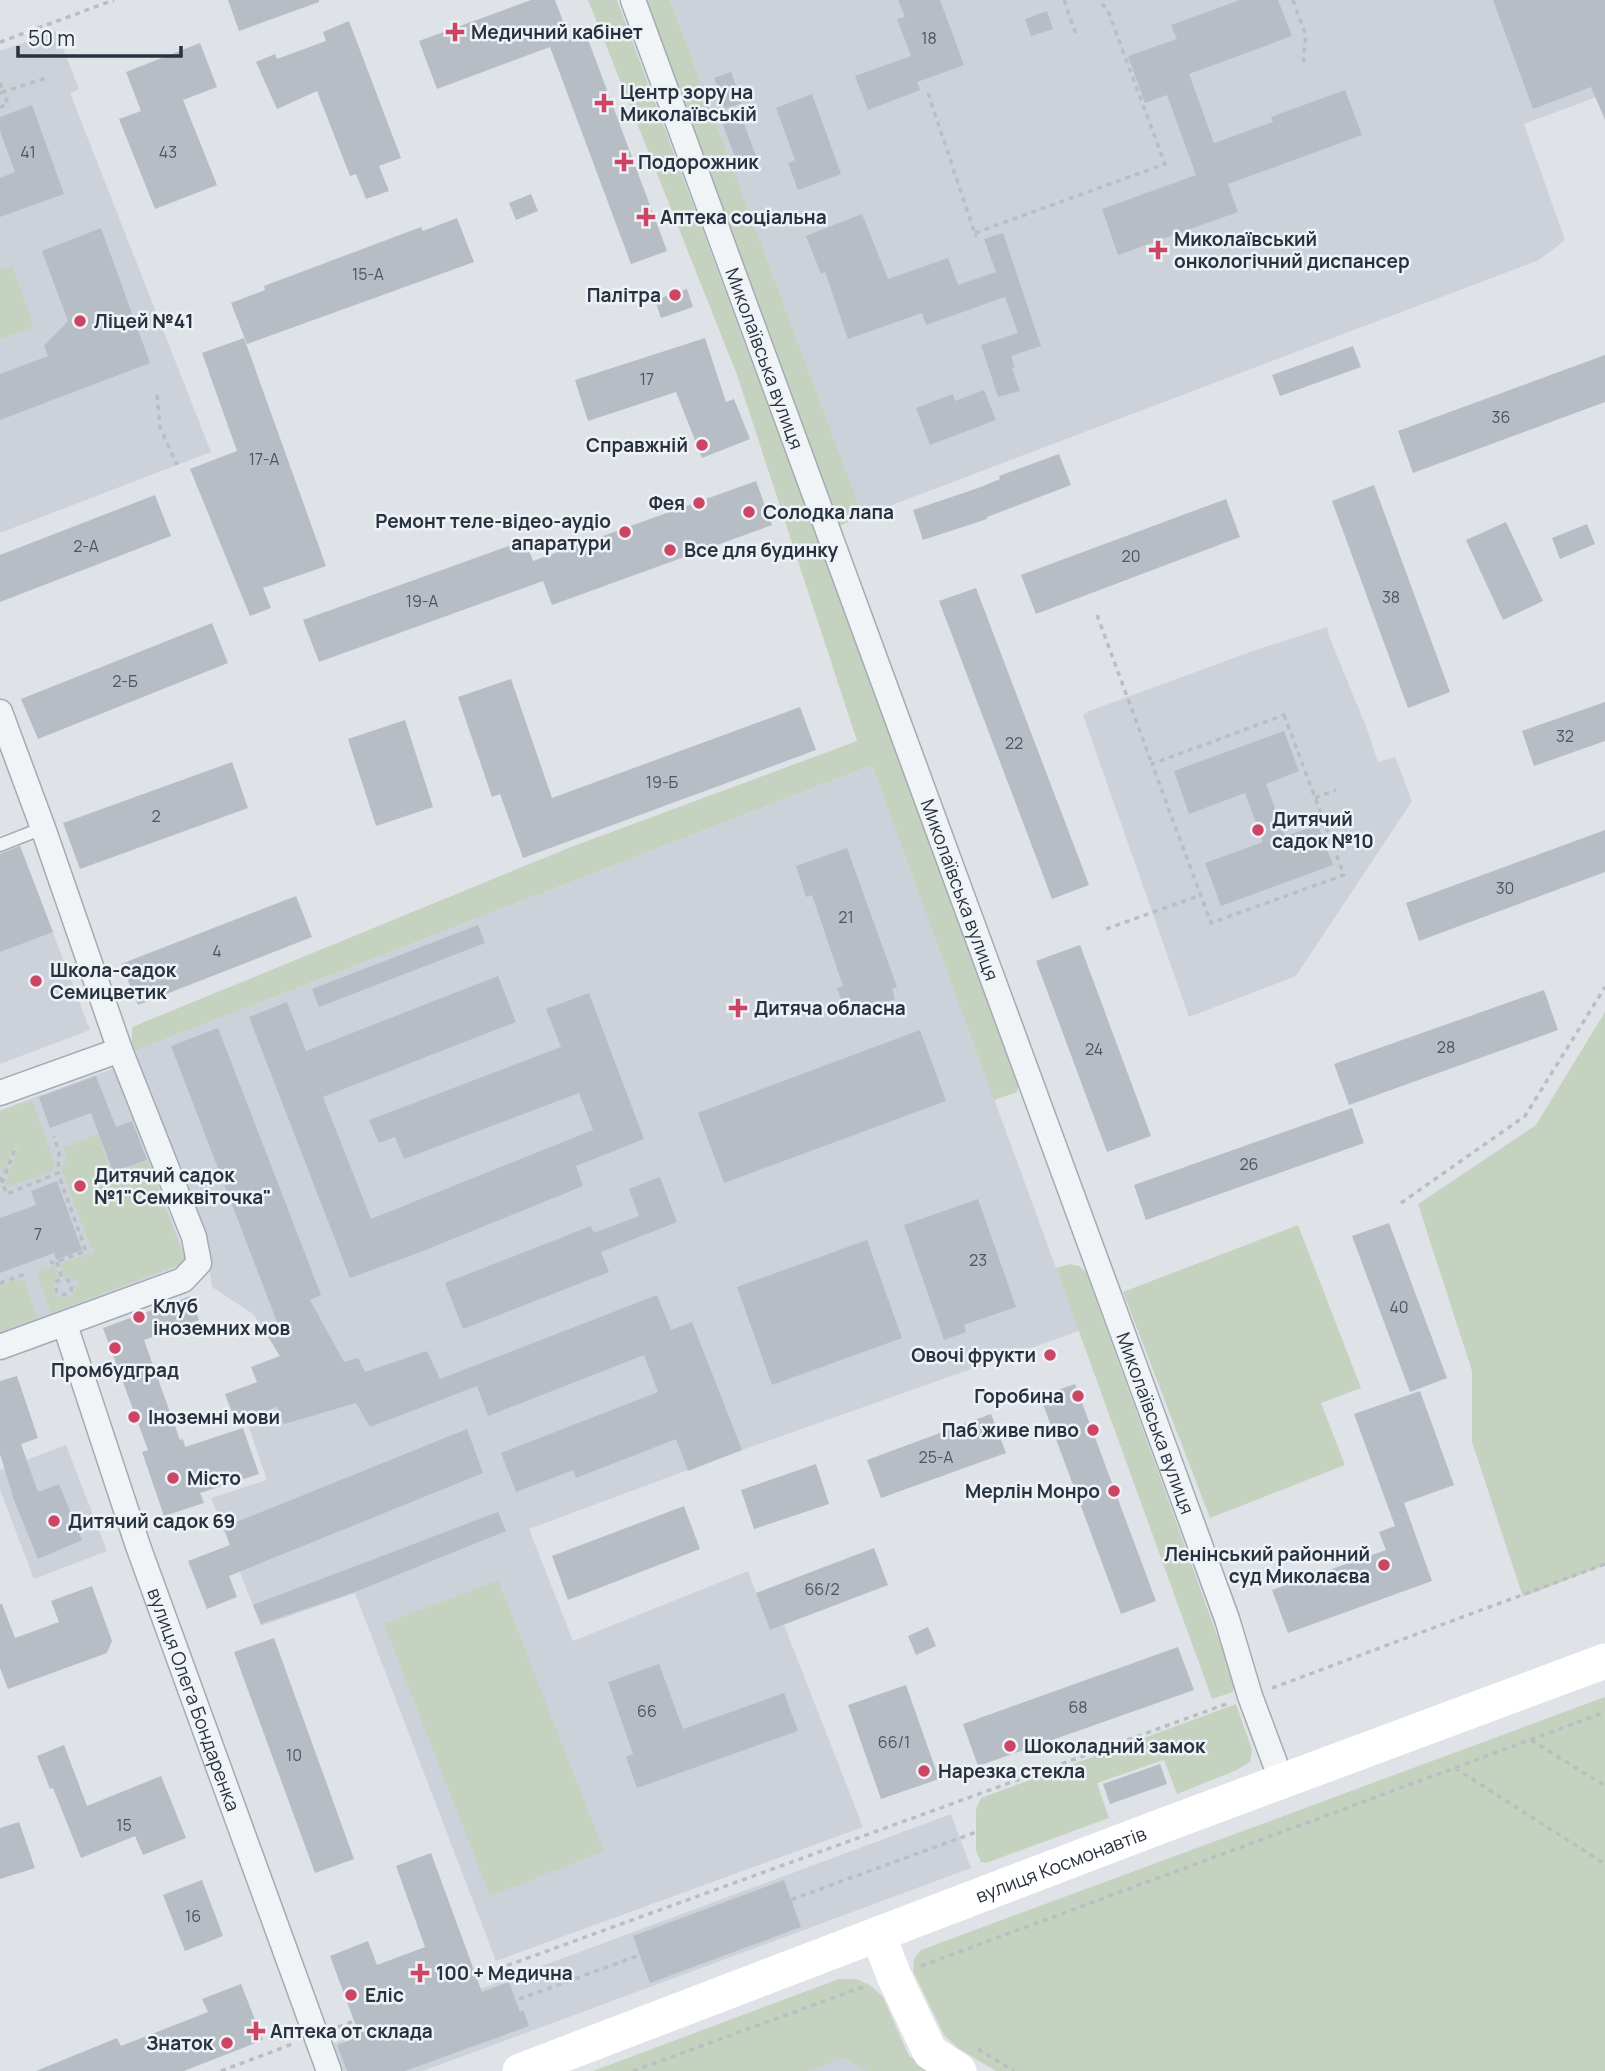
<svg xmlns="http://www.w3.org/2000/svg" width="1605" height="2071" font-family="Manrope,sans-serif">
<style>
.built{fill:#cdd2da}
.green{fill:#c6d2c0}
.building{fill:#b6bdc5}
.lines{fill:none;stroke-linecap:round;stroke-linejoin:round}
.lane-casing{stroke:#a4aab2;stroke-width:15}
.street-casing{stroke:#a4aab2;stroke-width:27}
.path{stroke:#b9bec3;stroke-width:3.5;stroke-dasharray:5 5;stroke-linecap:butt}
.lane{stroke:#f1f4f6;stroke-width:12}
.street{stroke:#f1f4f6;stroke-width:24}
.secondary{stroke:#fff;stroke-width:35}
.poi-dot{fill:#cc4564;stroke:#eef2f6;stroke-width:2.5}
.labels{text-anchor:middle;stroke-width:5;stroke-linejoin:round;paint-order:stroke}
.number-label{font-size:16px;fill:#4c5560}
.poi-label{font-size:19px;font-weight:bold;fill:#28323f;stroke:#eef2f6;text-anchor:start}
.street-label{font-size:19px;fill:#28323f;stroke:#eef2f6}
</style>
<rect width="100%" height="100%" fill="#dfe3e8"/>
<path class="built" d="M670,0H1605V94L1524,124L1565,240L1539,260L863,516Z
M56,31L79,89L70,93L211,452L0,533V51Z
M1327,627L1329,636L1367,729L1378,762L1395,757L1412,801L1296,976L1189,1017L1083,715L1089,711L1253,651Z
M872,765L1079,1331L742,1450L529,1529L573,1641L748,1571L770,1630L784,1625L863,1827L496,1961L355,1593L261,1626L211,1498L267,1480L246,1419L297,1400L280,1356L253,1314L212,1287L205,1238L132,1052Z
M20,846L90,1030L0,1064V854Z
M114,1068L188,1263L0,1333V1110Z
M66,1445L107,1551L34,1579L0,1490V1470Z
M951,1814L971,1868L423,2071H342L332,2044Z
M863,2042L913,2071H788Z"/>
<path class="green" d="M588,0H617L1019,1081L1017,1092L994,1100L872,765L132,1052V1027L571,847L857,741L737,375Z
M646,0H670L863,516L839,526Z
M12,266L34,327L0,339V270Z
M1605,1012V1565L1523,1597L1472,1442V1371L1418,1204L1536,1125Z
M32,1100L55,1164L53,1171L8,1187L6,1182L18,1146L14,1147L4,1177L0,1166V1112Z
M98,1134L112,1174L148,1161L186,1262L51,1313L38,1278L39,1271L55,1265L59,1278L54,1284V1293L61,1298C69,1298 75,1294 75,1286L79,1285L77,1280L73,1281L68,1277L63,1276L60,1264L87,1254H93L94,1247L91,1248L61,1169L67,1158L63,1148Z
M1298,1225L1361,1388L1321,1403L1345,1465L1210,1518L1123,1292Z
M1070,1264L1079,1266L1086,1272L1235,1685L1233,1692L1212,1699L1056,1268Z
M16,1279L24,1281L38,1318L0,1332V1285Z
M498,1580L604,1851L490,1896L384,1624Z
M1605,1697V2071H996L959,2049L944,2035L913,1971L914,1959L921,1950Z
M1236,1704L1252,1750L1250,1762L1237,1770L1177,1794L1164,1760L1097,1783L1109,1818L986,1863L981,1862L976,1851V1809L981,1798Z
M839,1979H857L871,1986L883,1997L909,2056L934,2071H867L845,2058L808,2071H593Z"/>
<path class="building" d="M228,0H319V2L239,31Z
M531,0H555L570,40L586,34L667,251L631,264L550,47L437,89L419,41Z
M898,0H940L964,65L917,82L920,90L868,110L855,76L911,56L897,19L905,17Z
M1240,0H1278L1292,36L1189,74L1214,143L1273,122L1271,117L1345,90L1362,135L1228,184L1238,212L1118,255L1102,209L1196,175L1167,95L1145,103L1128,56L1177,39L1171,25Z
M1493,0H1605V120L1591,87L1533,109Z
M1047,11L1053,29L1031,36L1025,19Z
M349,21L401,158L379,166L389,191L366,199L356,174L350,176L317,91L277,109L256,62L275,54L277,59L326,41L323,32Z
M200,43L217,87L183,100L217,185L155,209L119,119L141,111L126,72Z
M731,72L742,103L725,109L714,78Z
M812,94L841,174L798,190L788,163L795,160L776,108Z
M32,105L64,194L0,217V178L15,172L0,131V117Z
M740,112L758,162L739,169L721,119Z
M531,194L538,211L516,220L509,203Z
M862,214L888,279L948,258L958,285L996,272L984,239L1003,233L1041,346L1011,356L1015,367L1012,368L1020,391L998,397L981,345L1018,333L1005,297L926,325L922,313L848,339L825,272L821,274L806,236Z
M457,218L474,262L247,344L231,303L265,290L264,286L421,227L423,231Z
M101,228L150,363L0,420V374L48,356L44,346L68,321L42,251Z
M687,289L693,307L661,318L655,300Z
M244,338L326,566L263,588L271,608L250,616L190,469L237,451L202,353Z
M705,338L726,402L734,399L750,439L702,458L676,392L588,421L575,380Z
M1353,346L1361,367L1280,396L1272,375Z
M1605,355V402L1413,473L1398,431Z
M984,390L996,420L930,445L916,408L953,394L955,401Z
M1059,454L1071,485L987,517V519L923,540L913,510L978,488L1000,479L999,476Z
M756,481L772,525L552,605L543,581L319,662L303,620L525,540L533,561Z
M1374,485L1450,692L1408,708L1332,501Z
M155,495L171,536L0,602V555Z
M1226,499L1240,537L1036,614L1021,575Z
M1506,522L1543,601L1503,620L1466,540Z
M1587,524L1595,544L1560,559L1552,538Z
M976,588L1089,885L1052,899L939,601Z
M212,623L228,663L38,739L21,699Z
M511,679L552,798L800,707L816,750L523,858L500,794L492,797L458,697Z
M1605,702V741L1534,766L1522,731Z
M405,720L433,807L376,826L348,739Z
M1284,731L1299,771L1266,784L1285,836L1318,825L1333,865L1221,906L1205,863L1263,842L1245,793L1189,814L1174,771Z
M232,762L248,808L80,869L63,823Z
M1605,830V872L1419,941L1406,903Z
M20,846L53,932L0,952V854Z
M847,848L897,987L892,989L895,999L846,1015L837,988L843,986L812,895L806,897L796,866Z
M296,896L312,937L138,1005L121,964Z
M478,925L485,943L319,1007L312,989Z
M1080,945L1151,1136L1107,1152L1036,961Z
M498,976L516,1022L323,1097L371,1219L593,1130L579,1093L404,1159L395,1137L379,1143L369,1120L561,1047L546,1009L589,993L644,1139L576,1166L583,1186L418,1253L350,1278L249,1017L287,1002L306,1051Z
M1544,990L1558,1030L1349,1105L1334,1064Z
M218,1028L321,1295L310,1300L344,1362L358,1358L365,1372L427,1351L440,1379L657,1295L671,1330L692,1322L742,1450L688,1471L676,1439L576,1478L573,1470L516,1492L501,1453L658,1392L644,1355L488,1416L477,1386L370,1427L356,1403L284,1424L277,1407L236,1423L225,1394L257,1382L251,1367L280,1356L266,1333L279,1327L171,1046Z
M920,1030L946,1101L724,1183L698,1113Z
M96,1076L116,1127L132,1121L147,1160L113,1172L91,1113L50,1128L39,1097Z
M1352,1108L1364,1143L1146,1220L1134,1185Z
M660,1177L677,1222L601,1252L609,1272L463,1329L445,1283L591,1226L594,1233L639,1216L629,1189Z
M57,1181L82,1250L56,1260L54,1253L0,1273V1218L36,1205L31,1191Z
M978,1199L1016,1307L964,1325L966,1332L944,1340L904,1225Z
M1389,1223L1447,1378L1410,1392L1352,1236Z
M867,1240L902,1338L772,1385L737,1287Z
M190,1296L199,1320L144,1340L180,1440L183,1439L185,1447L243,1428L259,1474L200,1493L204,1503L164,1516L142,1452L148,1450L103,1328Z
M17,1376L38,1438L21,1444L38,1492L59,1484L82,1540L38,1559L14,1500L0,1454V1381Z
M1075,1384L1156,1601L1121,1614L1040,1396Z
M1420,1391L1454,1485L1404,1503L1432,1581L1288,1633L1272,1590L1386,1550L1379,1532L1395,1526L1354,1414Z
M991,1414L1006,1453L881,1498L867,1460Z
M467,1429L483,1473L229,1576L237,1597L207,1609L188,1561L230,1545L224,1527Z
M816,1464L829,1504L754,1529L741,1490Z
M684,1506L700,1549L568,1600L552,1556Z
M498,1512L506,1531L355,1592L261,1624L253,1605Z
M874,1548L888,1585L770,1630L756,1593Z
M92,1586L112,1641L107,1653L8,1689L0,1668V1604H2L15,1638L59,1622L51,1601Z
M928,1627L936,1646L916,1655L908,1636Z
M274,1638L354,1859L315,1873L234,1652Z
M1178,1647L1194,1690L978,1766L963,1724Z
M659,1664L683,1729L784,1693L798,1731L637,1788L626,1757L633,1754L608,1682Z
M906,1685L939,1779L881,1799L848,1705Z
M64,1745L87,1806L161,1776L186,1838L143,1855L135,1836L81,1858L53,1788L50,1789L37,1756Z
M1160,1764L1167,1784L1110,1804L1103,1784Z
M19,1822L35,1868L0,1879V1828Z
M431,1853L482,1992L509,1982L520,2012L523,2010L529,2026L405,2071H347L337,2045L360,2037L330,1956L368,1941L377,1965L425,1947L396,1866Z
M202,1880L223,1936L185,1951L163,1895Z
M784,1880L801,1927L650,1983L633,1936Z
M241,1984L263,2040L184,2071H36L117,2038L121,2046L208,2012L202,1999Z"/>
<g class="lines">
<defs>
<path id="lane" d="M0,845L43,828"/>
<g id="street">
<path id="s1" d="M633,0L1111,1301L1227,1619L1250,1696L1282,1782"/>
<path d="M0,712L43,828L120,1050L194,1237L199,1263L183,1280L0,1347"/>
<path d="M0,1093L120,1050"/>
<path id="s2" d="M65,1325L138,1546L329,2071"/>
</g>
</defs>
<use href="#lane" class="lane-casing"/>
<use href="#street" class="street-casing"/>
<path class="path" d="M1064,0L1077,37
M1293,0L1306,36L1303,58L1306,65
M0,42L114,0
M0,83L3,92L0,93
M928,93L976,237
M0,107L8,104L3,92L46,78
M975,233L1165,164L1108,11L1099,0
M157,395L160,427L177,465
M1097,615L1152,764
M1284,715L1344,875L1211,923L1152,764Z
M1315,798L1336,790
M1106,929L1201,895
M0,1177L7,1194L58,1173L59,1152L54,1136
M2,1183L16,1146
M1401,1203L1525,1116L1605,987
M50,1261L53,1263L86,1251L58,1173
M57,1262L62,1279L57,1281L56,1291L64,1295L71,1291L72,1284L65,1278L62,1279
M0,1283L28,1273
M1272,1688L1605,1564
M1531,1740L1605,1786
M1455,1768L1605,1864
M921,1966L1605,1712
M338,2027L1229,1703
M978,2049L1014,2071
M350,2061L979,1831
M221,2071L295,2043
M633,2071L868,1985"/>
<use href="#lane" class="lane"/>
<use href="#street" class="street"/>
<g class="secondary">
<path d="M878,1934L894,1976L930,2052L959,2071"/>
<path id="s3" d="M520,2071L1159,1827L1605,1661"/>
</g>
</g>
<g class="poi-dot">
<path d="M451.5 21.5h7v7h7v7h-7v7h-7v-7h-7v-7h7z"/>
<path d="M600.5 92.5h7v7h7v7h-7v7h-7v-7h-7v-7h7z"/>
<path d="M620.5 151.5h7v7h7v7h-7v7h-7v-7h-7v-7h7z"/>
<path d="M642.5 206.5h7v7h7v7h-7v7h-7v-7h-7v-7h7z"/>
<path d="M1154.5 239.5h7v7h7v7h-7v7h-7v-7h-7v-7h7z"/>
<circle cx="675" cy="295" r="7"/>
<circle cx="80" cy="321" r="7"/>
<circle cx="702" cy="445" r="7"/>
<circle cx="699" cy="503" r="7"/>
<circle cx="749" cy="512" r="7"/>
<circle cx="625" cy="532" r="7"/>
<circle cx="670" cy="550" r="7"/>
<circle cx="1258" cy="830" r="7"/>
<circle cx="36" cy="981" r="7"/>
<path d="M734.5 997.5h7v7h7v7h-7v7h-7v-7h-7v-7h7z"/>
<circle cx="80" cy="1186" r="7"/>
<circle cx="139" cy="1317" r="7"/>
<circle cx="115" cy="1348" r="7"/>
<circle cx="1050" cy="1355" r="7"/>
<circle cx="1078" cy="1396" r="7"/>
<circle cx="134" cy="1417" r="7"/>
<circle cx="1093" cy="1430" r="7"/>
<circle cx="173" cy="1478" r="7"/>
<circle cx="1114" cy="1491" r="7"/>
<circle cx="54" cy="1521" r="7"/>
<circle cx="1384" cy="1565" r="7"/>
<circle cx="1010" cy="1746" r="7"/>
<circle cx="924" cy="1771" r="7"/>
<path d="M416.5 1962.5h7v7h7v7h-7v7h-7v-7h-7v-7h7z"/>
<circle cx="351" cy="1995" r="7"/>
<path d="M252.5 2020.5h7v7h7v7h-7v7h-7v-7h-7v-7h7z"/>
<circle cx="227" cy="2043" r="7"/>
</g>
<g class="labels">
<g class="number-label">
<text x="929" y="44">18</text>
<text x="28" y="158">41</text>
<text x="168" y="158">43</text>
<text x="368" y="280">15-А</text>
<text x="647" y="385">17</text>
<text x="1501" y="423">36</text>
<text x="264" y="465">17-А</text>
<text x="86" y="552">2-А</text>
<text x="1131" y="562">20</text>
<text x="1391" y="603">38</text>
<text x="422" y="607">19-А</text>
<text x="125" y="687">2-Б</text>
<text x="1565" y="742">32</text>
<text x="1014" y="749">22</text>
<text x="662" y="788">19-Б</text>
<text x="156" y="822">2</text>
<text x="1505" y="894">30</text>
<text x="846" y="923">21</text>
<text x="217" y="957">4</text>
<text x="1446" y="1053">28</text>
<text x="1094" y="1055">24</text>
<text x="1249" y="1170">26</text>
<text x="38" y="1240">7</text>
<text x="978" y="1266">23</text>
<text x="1399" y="1313">40</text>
<text x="936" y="1463">25-А</text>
<text x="822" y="1595">66/2</text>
<text x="1078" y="1713">68</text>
<text x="647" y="1717">66</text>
<text x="894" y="1748">66/1</text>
<text x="294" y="1761">10</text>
<text x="124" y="1831">15</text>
<text x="193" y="1922">16</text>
</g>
<g class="poi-label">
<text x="471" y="39">Медичний кабінет</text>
<text x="620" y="99">Центр зору на<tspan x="620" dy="22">Миколаївській</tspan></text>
<text x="638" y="169">Подорожник</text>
<text x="660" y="224">Аптека соціальна</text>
<text x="1174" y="246">Миколаївський<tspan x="1174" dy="22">онкологічний диспансер</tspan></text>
<text x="661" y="302" text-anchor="end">Палітра</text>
<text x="94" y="328">Ліцей №41</text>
<text x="688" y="452" text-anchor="end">Справжній</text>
<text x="685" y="510" text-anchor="end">Фея</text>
<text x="763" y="519">Солодка лапа</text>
<text x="611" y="528" text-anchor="end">Ремонт теле-відео-аудіо<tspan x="611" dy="22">апаратури</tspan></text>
<text x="684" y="557">Все для будинку</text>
<text x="1272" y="826">Дитячий<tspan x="1272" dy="22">садок №10</tspan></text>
<text x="50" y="977">Школа-садок<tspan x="50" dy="22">Семицветик</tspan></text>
<text x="754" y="1015">Дитяча обласна</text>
<text x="94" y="1182">Дитячий садок<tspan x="94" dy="22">№1"Семиквіточка"</tspan></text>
<text x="153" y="1313">Клуб<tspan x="153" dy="22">іноземних мов</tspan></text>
<text x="1036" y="1362" text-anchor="end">Овочі фрукти</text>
<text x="115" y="1377" text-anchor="middle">Промбудград</text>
<text x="1064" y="1403" text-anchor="end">Горобина</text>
<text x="148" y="1424">Іноземні мови</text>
<text x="1079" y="1437" text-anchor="end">Паб живе пиво</text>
<text x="187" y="1485">Місто</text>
<text x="1100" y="1498" text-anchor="end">Мерлін Монро</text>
<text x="68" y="1528">Дитячий садок 69</text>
<text x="1370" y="1561" text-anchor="end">Ленінський районний<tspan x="1370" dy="22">суд Миколаєва</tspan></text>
<text x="1024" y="1753">Шоколадний замок</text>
<text x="938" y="1778">Нарезка стекла</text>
<text x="436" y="1980">100 + Медична</text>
<text x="365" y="2002">Еліс</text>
<text x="270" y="2038">Аптека от склада</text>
<text x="213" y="2050" text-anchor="end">Знаток</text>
</g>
<g class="street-label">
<text dy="7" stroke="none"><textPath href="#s1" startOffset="382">Миколаївська вулиця</textPath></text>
<text dy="7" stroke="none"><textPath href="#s1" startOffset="948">Миколаївська вулиця</textPath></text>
<text dy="7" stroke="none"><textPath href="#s1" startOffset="1516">Миколаївська вулиця</textPath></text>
<text dy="7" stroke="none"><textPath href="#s2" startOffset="396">вулиця Олега Бондаренка</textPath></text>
<text dy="7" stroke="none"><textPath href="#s3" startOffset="579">вулиця Космонавтів</textPath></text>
</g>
</g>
<path d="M18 46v10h163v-10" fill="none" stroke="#28323f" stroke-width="3.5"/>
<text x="28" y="46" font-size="21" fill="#28323f" stroke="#eef2f6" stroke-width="5" paint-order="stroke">50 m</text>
</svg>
